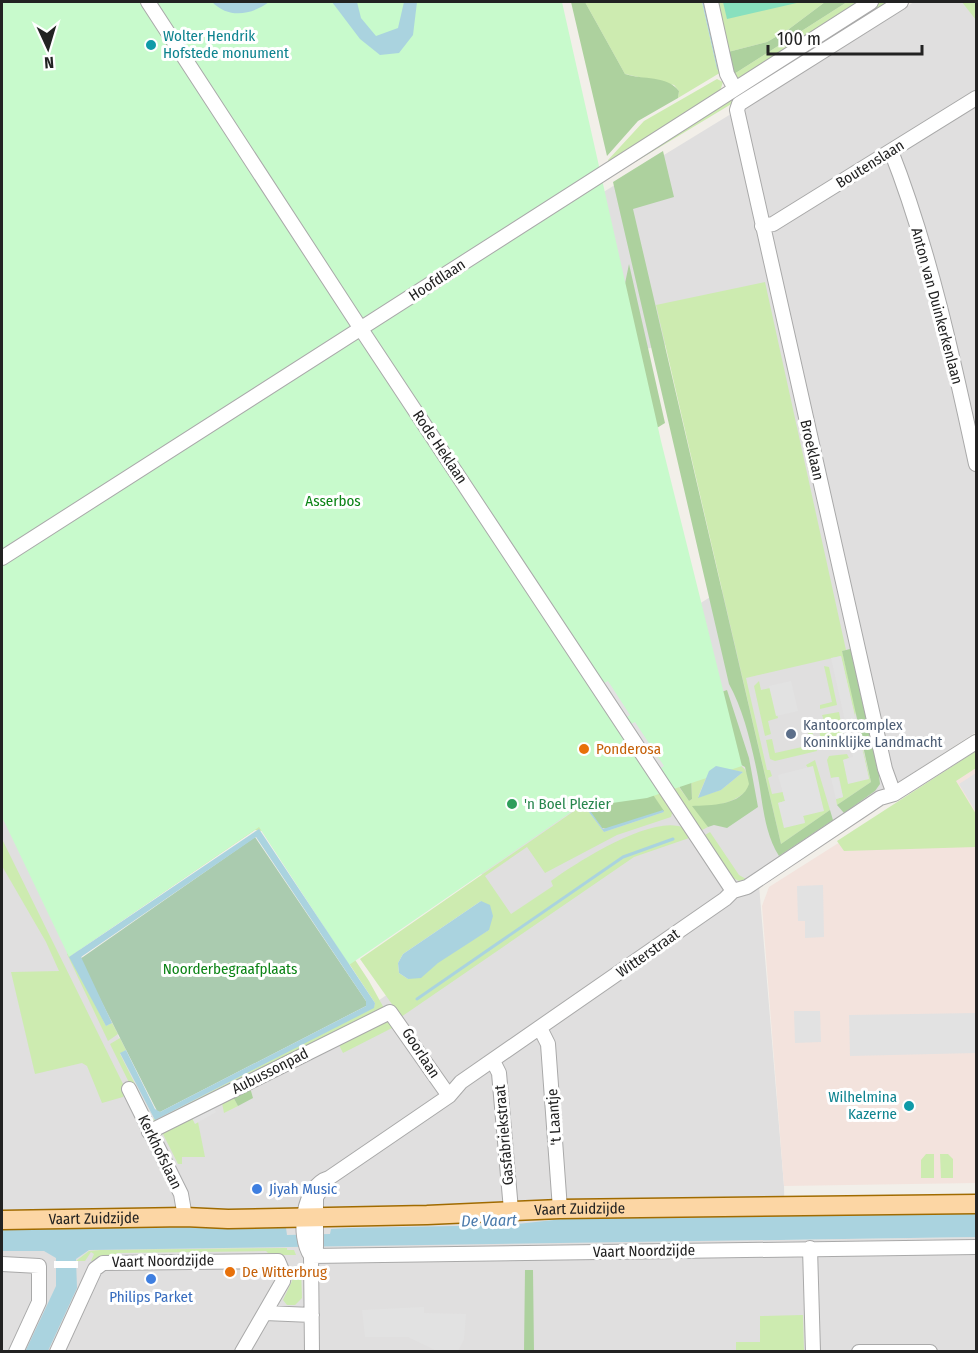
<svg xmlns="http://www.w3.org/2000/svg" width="978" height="1353" font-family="'Fira Sans Condensed',sans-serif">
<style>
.residential{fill:#e0dfdf}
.military{fill:#f3e3dd}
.grass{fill:#cdebb0;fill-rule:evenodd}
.forest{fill:#add19e}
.cemetery{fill:#aacbaf}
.park{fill:#c8facc}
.pitch{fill:#88e0be}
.parking{fill:#e2e2e2}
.water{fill:#aad3df}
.pier{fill:#fff}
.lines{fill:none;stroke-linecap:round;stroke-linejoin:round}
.stream{stroke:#aad3df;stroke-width:3}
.minor-casing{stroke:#a9a9a9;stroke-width:16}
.major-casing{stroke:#a06b00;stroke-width:21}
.minor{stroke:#fff;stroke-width:14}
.major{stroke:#fcd6a4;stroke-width:18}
.culture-dot{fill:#0f9aa8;stroke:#fff;stroke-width:2}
.service-dot{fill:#5c6f8a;stroke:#fff;stroke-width:2}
.food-dot{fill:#e8710a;stroke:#fff;stroke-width:2}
.leisure-dot{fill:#2e9e5b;stroke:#fff;stroke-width:2}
.shop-dot{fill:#3f7fe0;stroke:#fff;stroke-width:2}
.labels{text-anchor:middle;stroke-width:6;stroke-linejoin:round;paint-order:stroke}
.culture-label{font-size:15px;fill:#0d838f;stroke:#fff;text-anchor:start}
.street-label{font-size:15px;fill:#222;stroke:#fff}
.park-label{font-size:15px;fill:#0c8416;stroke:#fff}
.service-label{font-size:15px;fill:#4e5e75;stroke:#fff;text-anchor:start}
.food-label{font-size:15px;fill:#c56008;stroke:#fff;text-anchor:start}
.leisure-label{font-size:15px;fill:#27864d;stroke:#fff;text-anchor:start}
.shop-label{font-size:15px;fill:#366cbe;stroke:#fff;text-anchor:start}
.water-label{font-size:16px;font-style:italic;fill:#4a7aab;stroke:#fff}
</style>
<rect width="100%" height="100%" fill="#f2efe9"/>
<path class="residential" d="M914,2H963L976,15V732L758,873L784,1186L785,1240L976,1237V1351H2V780L155,1117L368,1008L503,913L427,776L799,541L751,327L631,352L592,199Z"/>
<path class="military" d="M976,756V1183L784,1186L762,906L769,887Z"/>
<path class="grass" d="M585,2H702L717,69L704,2H708L723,71L678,98L679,91L674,85L625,74Z
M714,2H825L789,29L767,42L728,52L734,74L847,2H861L742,78L736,80Z
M881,2H895L743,95L741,91Z
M962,2H976V20Z
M717,79L723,82L720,91L609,163L608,160L644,121Z
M736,95L738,100L612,176L611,174Z
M765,282L846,650L842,651L856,710L855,716L841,656L746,678L767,770H770L772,776L768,778L772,794L783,792L785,801L778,803L805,822L803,816L813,767L808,768L806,765L815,760L830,810L781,844L656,305Z
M824,666L829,667L837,705L820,709V705L832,702Z
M759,681L761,690L770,688L778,718L768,721L771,734L765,736L754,686Z
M839,712L845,743L823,750L817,719L821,725L825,723L822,715Z
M857,725L871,782L837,805L836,799L843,797L839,777L831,778L827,760L829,756L847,754L849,758L843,760L869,779Z
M619,727L673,810L671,817L617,835L545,873L527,847L485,876L511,914L553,886L551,881C577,862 645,819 678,826C685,827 688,832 692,837L634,857L401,1017L360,959L577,809L586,808L604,832L664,812L637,771ZM481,901L489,930L408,979L399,973L398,963L403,954Z
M812,730L817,751L775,761L770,759L766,740L772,739L775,753L811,745L808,733Z
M976,751V768L956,781L976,814V847L844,851L837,841Z
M736,762C746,768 752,777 748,789C737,802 714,808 698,806L708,827L712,825L700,831L658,770L664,766L689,801L692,799L691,776ZM726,769L743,772L721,790L698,797L709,771Z
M263,820L369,981L385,1010L151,1127L110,1044L120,1038L126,1050L120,1054L152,1118L156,1120L374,1007L375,1003L262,831L255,830L70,956L106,1026L112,1023L118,1034L108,1041L67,954Z
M710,832L739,875L746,879L739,881L733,878L705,835Z
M2,839L127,1092L123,1097L102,1103L87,1066L82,1063L35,1074L11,972L59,971L46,942L2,866Z
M385,1016L394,1027L343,1053L338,1043Z
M231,1093L238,1106L224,1113L221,1098Z
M190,1114L195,1123L198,1122L205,1157H182V1164H178L163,1134L156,1137L160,1129Z
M926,1154H934V1178H921V1160Z
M940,1154H948L953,1159V1178H941Z
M287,1248V1250H294L296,1255H270L266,1251L117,1253L112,1258L91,1261L94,1254L91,1252L85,1261H76L89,1251L101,1250Z
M290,1269H301L302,1298L295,1305H287L283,1300L292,1281Z
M803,1315L804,1351H736V1342H760V1316Z"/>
<path class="forest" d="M571,2H585L625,74C643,80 667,75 679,91L678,98L638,121L607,156Z
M825,2H847L734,74L728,52L767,42L789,29Z
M663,151L674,197L633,209L781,844L830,810L833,820L779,856C764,832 763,804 758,777C752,747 744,711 729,684L613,182Z
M629,264L665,423L652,431L604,386Z
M854,648L883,774L879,775L880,784L875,791L844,813L837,805L871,782L842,651Z
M727,690L749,758L758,807L727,828L714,825L708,827L692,806C710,805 742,806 749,784L745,767L736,762L691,776L692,799L689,801L635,722Z
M637,771L664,811L608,829L602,828L581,800Z
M244,1087L251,1091L253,1098L238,1106L231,1093Z
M525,1270H533L534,1351H524Z"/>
<path class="cemetery" d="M255,837L366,1001V1006L160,1112L157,1111L80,959Z"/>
<path class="park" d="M2,2H562L661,441L742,766L647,798L577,808L349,965L259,827L69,957L2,817Z"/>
<path class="pitch" d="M723,2H801L727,19Z"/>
<path class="parking" d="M841,656L869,779L848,784L843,760L853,757L831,658Z
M608,681L630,715L624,719L602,684Z
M791,681L798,711L776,716L769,686Z
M635,722L664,766L658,770L629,725Z
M813,766L824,811L803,816L805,823L784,828L778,803L785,801L778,775Z
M976,773V812L959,784Z
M838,777L843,797L836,799L831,778Z
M823,885L824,937L805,938V921H798L797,886Z
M794,1011H820L821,1042L795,1043Z
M976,1013V1053L850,1056L849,1015Z
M211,1103L216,1112L195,1124L190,1114Z
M424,1307V1313L466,1314L464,1339L458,1351H437L408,1337H365L362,1310Z"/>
<path class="water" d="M212,2H269C251,15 229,19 212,2Z
M332,2H357L361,18L376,36L398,28L404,2H417L413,35L399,53L380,55L360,39Z
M702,2H704L718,70L717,69Z
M716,766L743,772L721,790L698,798L709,771Z
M586,805L603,829L663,810L664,812L604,832L586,808L577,809Z
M259,829L375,1003L374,1008L155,1120L120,1053L126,1050L155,1109L160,1112L366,1006V1001L256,837L81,957L112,1023L106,1026L69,957Z
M481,901L490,905L493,916L489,930L438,963L421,978L408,979L399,973L398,963L403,954Z
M976,1213V1237L89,1250L76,1259L77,1288L48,1351L25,1352L56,1286V1258L44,1251H2V1225L188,1222L220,1226L286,1228L287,1235L330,1234L331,1229L348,1228L508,1225L563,1219Z"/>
<path class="pier" d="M54,1261H78V1268H54Z"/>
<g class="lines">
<path class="stream" d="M417,999L623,857L673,839"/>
<defs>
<path id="minor" d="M148,2L361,329L733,891
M711,2L727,74L735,89
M891,151C929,247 954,362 976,464
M762,226L773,224L976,98
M2,558L871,2
M894,794L885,769L737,110L739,104L901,2
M540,1028L548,1044L560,1209
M493,1061L499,1073L511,1210
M129,1089L181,1194L185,1217
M149,1132L390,1012L449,1096
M329,1178L316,1197V1247L311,1256C297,1236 302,1186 329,1178L449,1096L461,1082L725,899L733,891L747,887L880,798L894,794L976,742
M810,1248L813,1352
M2,1264L39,1266V1302L16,1352
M265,1313L312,1315
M57,1352L95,1269L103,1263L278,1261L284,1275L283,1281L242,1352
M312,1352L311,1256L976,1247
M859,1352H930"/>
<g id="major">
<path id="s1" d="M2,1220L185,1217L228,1219L427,1215L560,1209L976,1204"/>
</g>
</defs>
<use href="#minor" class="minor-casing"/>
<use href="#major" class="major-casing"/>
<use href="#minor" class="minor"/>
<use href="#major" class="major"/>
</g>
<g class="culture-dot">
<circle cx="151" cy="45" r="6"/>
<circle cx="909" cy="1106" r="6"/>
</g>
<circle class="service-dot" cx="791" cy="734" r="6"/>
<g class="food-dot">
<circle cx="584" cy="749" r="6"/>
<circle cx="230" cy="1272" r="6"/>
</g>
<circle class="leisure-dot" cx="512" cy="804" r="6"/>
<g class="shop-dot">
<circle cx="257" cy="1189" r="6"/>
<circle cx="151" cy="1279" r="6"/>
</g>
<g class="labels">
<g class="culture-label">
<text x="163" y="41">Wolter Hendrik<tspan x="163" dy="17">Hofstede monument</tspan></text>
<text x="897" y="1102" text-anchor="end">Wilhelmina<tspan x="897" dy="17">Kazerne</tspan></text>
</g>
<g class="street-label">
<text transform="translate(870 164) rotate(-32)" y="5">Boutenslaan</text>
<text transform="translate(437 280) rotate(-33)" y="5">Hoofdlaan</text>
<text transform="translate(937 306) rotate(75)" y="5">Anton van Duinkerkenlaan</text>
<text transform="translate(440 447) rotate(56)" y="5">Rode Heklaan</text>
<text transform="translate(812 450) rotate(77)" y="5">Broeklaan</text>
<text transform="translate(648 953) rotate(-35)" y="5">Witterstraat</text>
<text transform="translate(421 1053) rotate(57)" y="5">Goorlaan</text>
<text transform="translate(270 1071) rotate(-27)" y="5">Aubussonpad</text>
<text transform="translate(554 1117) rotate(-94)" y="5">'t Laantje</text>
<text transform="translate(504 1135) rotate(-95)" y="5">Gasfabriekstraat</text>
<text transform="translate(160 1152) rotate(64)" y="5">Kerkhofslaan</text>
<text dy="5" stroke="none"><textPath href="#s1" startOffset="578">Vaart Zuidzijde</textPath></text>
<text dy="5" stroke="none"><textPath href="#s1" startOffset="92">Vaart Zuidzijde</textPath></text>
<text transform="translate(644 1251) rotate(-1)" y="5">Vaart Noordzijde</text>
<text transform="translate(163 1261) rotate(-1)" y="5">Vaart Noordzijde</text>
</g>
<g class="park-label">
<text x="333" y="506">Asserbos</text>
<text x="230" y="974">Noorderbegraafplaats</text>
</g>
<g class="service-label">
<text x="803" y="730">Kantoorcomplex<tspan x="803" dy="17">Koninklijke Landmacht</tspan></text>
</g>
<g class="food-label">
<text x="596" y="754">Ponderosa</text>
<text x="242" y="1277">De Witterbrug</text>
</g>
<g class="leisure-label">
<text x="524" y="809">'n Boel Plezier</text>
</g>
<g class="shop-label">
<text x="269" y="1194">Jiyah Music</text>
<text x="151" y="1302" text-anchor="middle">Philips Parket</text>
</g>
<g class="water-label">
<text transform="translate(489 1220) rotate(-1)" y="6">De Vaart</text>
</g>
</g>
<rect width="978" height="1353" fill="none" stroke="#222222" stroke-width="6"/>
<g transform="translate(48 48) rotate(176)" stroke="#ffffff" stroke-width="4.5" paint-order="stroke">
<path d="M0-4.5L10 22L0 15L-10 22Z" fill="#222222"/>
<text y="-9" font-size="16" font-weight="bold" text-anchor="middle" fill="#222222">N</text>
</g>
<path d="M768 45v9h154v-9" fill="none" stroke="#222222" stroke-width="3"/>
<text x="777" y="45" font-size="18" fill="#222222" stroke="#ffffff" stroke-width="4.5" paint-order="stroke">100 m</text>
</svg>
